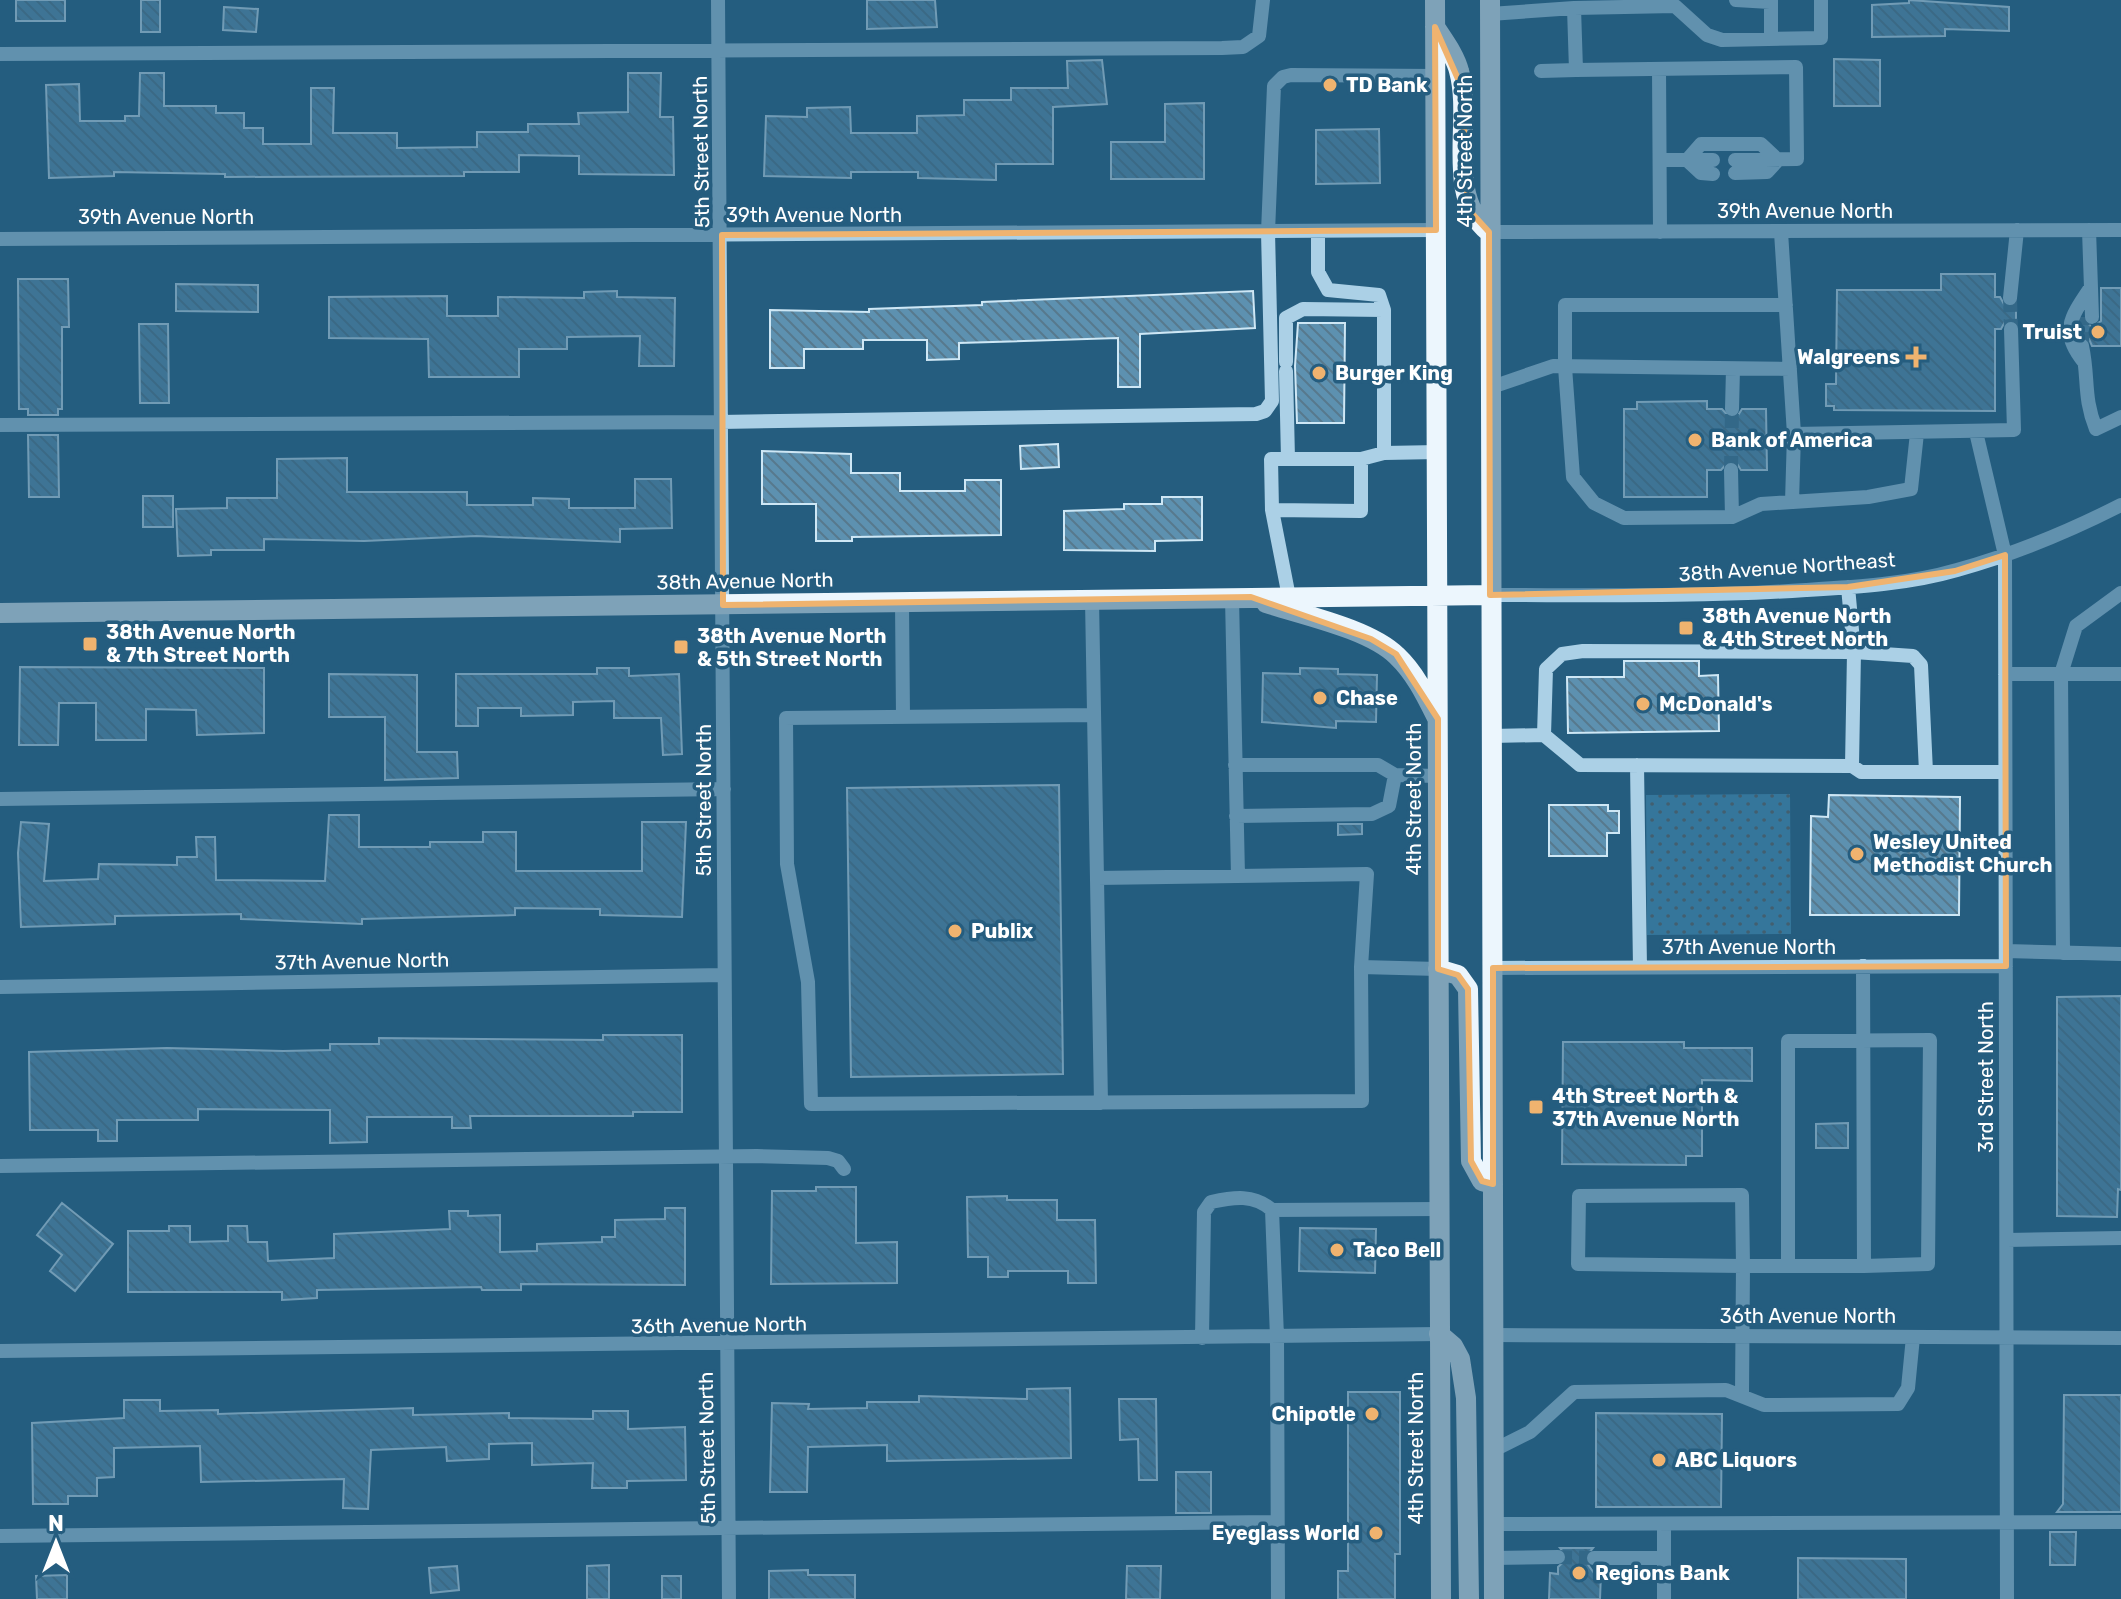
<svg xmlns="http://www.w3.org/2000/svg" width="2121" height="1599" font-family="Rubik,sans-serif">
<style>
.green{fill:url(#green-dots)}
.building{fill:url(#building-back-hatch);stroke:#cee7f5;stroke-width:2}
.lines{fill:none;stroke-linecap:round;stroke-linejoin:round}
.minor-tunnel{stroke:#467592;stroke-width:14;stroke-dasharray:14 7;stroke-linecap:butt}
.minor{stroke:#abd0e6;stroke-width:14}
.major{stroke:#ecf6fd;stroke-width:20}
.marked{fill:none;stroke:#efb36f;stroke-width:6;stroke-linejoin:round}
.poi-dot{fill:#efb36f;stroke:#255d7f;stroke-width:3}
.labels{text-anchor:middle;stroke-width:7;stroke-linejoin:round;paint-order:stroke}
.poi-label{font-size:20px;font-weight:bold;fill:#fff;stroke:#255d7f;text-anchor:start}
.street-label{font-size:20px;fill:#fff;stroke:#255d7f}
</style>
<defs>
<pattern id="green-dots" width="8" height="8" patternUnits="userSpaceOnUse" patternTransform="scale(2)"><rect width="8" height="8" fill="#35769b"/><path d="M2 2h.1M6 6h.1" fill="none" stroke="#425f70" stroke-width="1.8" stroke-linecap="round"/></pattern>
<pattern id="building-back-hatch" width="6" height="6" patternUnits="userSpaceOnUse" patternTransform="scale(2)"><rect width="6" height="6" fill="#5d91b0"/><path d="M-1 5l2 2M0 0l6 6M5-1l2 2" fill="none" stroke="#57798d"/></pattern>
</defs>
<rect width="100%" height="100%" fill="#255d7f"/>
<path class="green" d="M1790,794L1791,934L1647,935L1646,795Z"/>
<path class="building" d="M16,0H65V21H16Z
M141,0H160V32H141Z
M867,0H935L937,27L867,29Z
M1909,0L2009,7V31L1945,29V36L1872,37V5L1909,3Z
M224,7L258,9L256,32L223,30Z
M1834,59L1880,60V106H1834Z
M1102,60L1107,104L1053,107V164H996V180L918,178V172H851V178L764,176L766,116L807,117V108L850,107L851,133H917V116L964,115V100H1011V88H1068L1067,61Z
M140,73H164V106H216V113H244V128H263V144H311V88H334L333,133H397V148L477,147V132H528V124H579L578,113L628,112V73H661L660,117H673L674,175L579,174V156L519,155V172H464V176L225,177V174L114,172V176L49,178L46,85L79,84L80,121H125V116H139Z
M1204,103V179H1111V142H1165V104Z
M1379,129L1380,183L1316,184V130Z
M1941,274H1995V297H2000L2005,306L2016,305V321L2006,320L2001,329H1995V411L1834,410V406H1826V384H1836L1837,290H1941Z
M18,279H68L69,327H62V409H58V415H28V409H19Z
M176,284L258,285V312L176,311Z
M2101,288H2121V346H2092L2089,339L2081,336L2083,320L2092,327L2101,321Z
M617,291V297L675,298L674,366H639L640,336L567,337V349H519V377H429L428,339L329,338V297L447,296V316H498V297L584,298V292Z
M1253,291L1255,328L1140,334V387H1118V338L959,343V359L927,360V340H863V349H804V368H770V310L869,312V309L982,305V302Z
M1298,323H1345L1344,423H1297L1295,366Z
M139,324H168L169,403H140Z
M1707,401V409H1722L1731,419L1737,417L1742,409H1766L1767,470H1741L1736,462L1730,460L1721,470H1707V497H1624V409H1637V402Z
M28,435H58L59,497H29Z
M1058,444L1059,467L1021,469L1020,446Z
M762,451L851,454V473H900V491H965V480H1001V535L852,537V541H816V504H762Z
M347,458V492H467V505H533V498L569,499V508H635V479H671L672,528L620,529V542L476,536L364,541L264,539V550H211V555L178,556L176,509L227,508V498H277V459Z
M143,496H173V527H143Z
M1162,497H1202V540L1155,541V551L1064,550V511L1124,509V504H1162Z
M1624,661H1699V676L1718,675L1719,731L1568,733L1567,677H1624Z
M20,667L264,668V733L197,735L196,710L146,709V740H96V703H59L58,745H19Z
M597,668H629V676L679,674L682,754L663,755L661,718H614V701L573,702V715L521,716V708H478V726H456V674H597Z
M1300,668L1338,669V674L1377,675L1376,722L1336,721V728L1262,722L1263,673L1300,674Z
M329,674L417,675V752H457L458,778L385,780V717H329Z
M1059,785L1063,1074L851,1077L847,788Z
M1829,795L1960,797L1959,915H1810L1811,816L1828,817Z
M1549,805H1608V811H1619V833H1607V856H1549Z
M329,815H359V847H430V842H483V832H516V871H642V822H686L682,917L600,915V909L515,908V915L362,919V924L241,919V914L115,916V924L21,927L18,853L21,822L49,824L44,881L98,879L99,864L177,865V857H197L196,837H215L216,880L325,881Z
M1338,824H1362V834L1338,835Z
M2121,996V1190L2118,1189L2117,1217L2057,1216V997Z
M603,1035H682V1112H633V1116H470L471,1128H452V1117H367V1142L330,1143V1110L198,1109V1120H117V1141H98V1130H30L29,1052L167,1048L283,1051L330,1050V1044H379V1038L603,1040Z
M1563,1042H1684V1048H1752V1081L1702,1080V1156H1686V1165L1562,1164Z
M1848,1123V1148H1816V1124Z
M816,1187H856V1243L897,1242V1283L771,1284L772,1191H816Z
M1007,1196V1200H1057V1220H1095L1096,1283H1068V1271H1008V1277H988V1257H968L967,1197Z
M62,1203L113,1244L75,1291L50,1271L62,1255L37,1235Z
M665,1208H685V1285L521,1284V1290H482L481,1287L317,1290V1298L282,1300V1292H128V1231H169V1226H190V1242L228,1241V1226H247L248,1242H267L268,1261L334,1258V1234L450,1229L449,1211H468V1216L500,1215V1252L537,1251V1244L602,1242V1237H615V1220L665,1219Z
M1300,1228L1376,1229L1375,1273L1299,1271Z
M1070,1388L1071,1458L887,1461V1445L808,1447L807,1492H770L772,1403L809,1404L808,1409L867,1408V1402H919V1396L1027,1399V1389Z
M1348,1392H1400V1554H1395V1599H1338V1571H1348Z
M2064,1395H2121V1512H2057L2063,1504Z
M1119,1399H1156L1157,1480H1139L1138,1439L1120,1440Z
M124,1400H160V1411L218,1410V1414L413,1408V1415L509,1413V1418L593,1419V1411H628V1429L685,1427L686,1480L627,1481V1488H592L593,1463L532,1465V1443L489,1444V1459L447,1461L446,1447L371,1450L368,1509L343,1508L344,1479L201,1482L200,1446L114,1448V1477L97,1478V1496H68V1504H33L32,1423L124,1418Z
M1596,1413L1722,1414L1721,1507H1596Z
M1176,1472H1211V1513H1176Z
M2050,1532H2076L2075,1565H2050Z
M1560,1548H1593L1584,1559L1594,1573H1601L1600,1599H1549L1550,1573L1558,1574V1567L1568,1558Z
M1798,1558L1906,1559V1599H1798Z
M609,1565V1599H587V1566Z
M457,1566L459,1590L431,1593L429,1568Z
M1127,1566H1161L1160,1599H1126Z
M808,1570V1575H855V1599H769V1571Z
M67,1575V1599H37L36,1576Z
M662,1576H681V1599H662Z"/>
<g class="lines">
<path class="minor-tunnel" d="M2010,298L2011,329
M2082,346L2083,317
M1731,470L1732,409
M1558,1557L1594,1558"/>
<path class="minor" d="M718,0L729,1599
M1736,0L1770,2
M1771,0V38
M1574,8L1675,6L1707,35L1722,40L1821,38V0
M1490,14L1574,8L1576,70L1796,67L1797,159L1735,160
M0,54L1222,48L1243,47L1259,36L1263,0
M1659,69L1660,232
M1541,71L1576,70
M1660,160H1713
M1687,160L1701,144H1761L1778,160
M1687,160L1701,173L1713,174
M1735,173L1767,172L1778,160
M2089,230L2092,317
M1318,232V272L1328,290L1379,295L1384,310V453L1438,452
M1489,232L2121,230
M1781,232L1794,434L2014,430L2011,329
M0,239L1436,230
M2010,298L2017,230
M1786,305H1565V367L1573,477L1594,503L1624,518L1732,517L1761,504L1868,497L1911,489L1917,433
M2082,346C2089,378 2083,397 2096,429L2121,417
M1286,362V318L1303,309L1384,310
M2084,362C2060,333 2070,318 2089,290
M1286,371L1288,459
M1489,388L1553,366L1790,369
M1732,409L1733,369
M0,425L720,422L1256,414L1265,411L1272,401L1268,232L1274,86L1283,77L1291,75L1435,76
M1976,432L2005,555L2007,1599
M1361,459V511L1272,510L1271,459H1361L1384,453
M1731,470L1732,517
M1792,502L1794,434
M1272,510L1289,597
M1490,595C1595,595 1701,597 1806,590C1857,587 1909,584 1957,570C2015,554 2068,532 2121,505
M1232,598L1238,876
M1092,600L1101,1103
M902,603L903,717
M2005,674H2121
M1094,715L786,718L787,864L808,982L811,1104L1362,1101L1361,967L1367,874L1097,878
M1544,735L1546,669L1562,654L1583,651L1854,652L1913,656L1921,665L1926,772
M1491,736L1544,735L1580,765L1852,766L1854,652L1848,587
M1235,765H1378L1395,775L1438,776
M1637,765L1640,968
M1852,766L1861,772H2005
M0,799L724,789
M1236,816L1372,814L1389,806L1395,775
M2006,951L2121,954
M2063,953L2061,674L2076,626L2121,593
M1361,967L1438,969
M1493,968L2006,966
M0,987L724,975
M0,1166L757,1156L828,1158L838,1161L844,1169
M1742,1195L1743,1266L1578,1264L1579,1196Z
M1272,1210L1439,1209
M2007,1240L2121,1238
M1788,1266V1041L1930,1040L1928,1264L1864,1266
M1494,1335L2121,1338
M1202,1338L1204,1212L1211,1202C1234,1197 1254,1194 1272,1210L1277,1337L1278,1599
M0,1351L1439,1334
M1742,1394L1743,1266H1864L1863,966
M1494,1450L1530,1432L1574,1392L1726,1390L1764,1405L1898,1404L1908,1388L1913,1337
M1493,1524L2121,1522
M1664,1524V1599
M0,1536L1277,1522
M1493,1558L1558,1557
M1594,1558H1664"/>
<path class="major" d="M1435,0L1441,1599
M1490,0L1494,1599
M1435,27C1444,41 1455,55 1459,71C1473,122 1444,195 1489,232
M1266,603C1303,615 1370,629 1397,656C1415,673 1426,696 1437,718
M0,613L1490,595
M1438,969L1458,975L1468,989L1471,1161L1482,1181L1493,1184
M1439,1334L1453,1346L1460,1359L1466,1398L1469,1599"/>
</g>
<path d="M0 0H2121V1599H0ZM1435,27L1462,88L1468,209L1489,232L1490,595L1848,587L1955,571L2005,555L2006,966L1493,968V1184L1482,1181L1471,1161L1468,989L1458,975L1438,969V719L1396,654L1371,639L1251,597L723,605L722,235L1436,230Z" fill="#255d7f" fill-opacity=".55" fill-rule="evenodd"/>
<path class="marked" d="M1435,27L1462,88L1468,209L1489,232L1490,595L1848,587L1955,571L2005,555L2006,966L1493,968V1184L1482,1181L1471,1161L1468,989L1458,975L1438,969V719L1396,654L1371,639L1251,597L723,605L722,235L1436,230Z"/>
<g class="poi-dot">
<circle cx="1330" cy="85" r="8"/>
<circle cx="2098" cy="332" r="8"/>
<path d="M1912 345h8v8h8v8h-8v8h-8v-8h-8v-8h8z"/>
<circle cx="1319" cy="373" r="8"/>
<circle cx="1695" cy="440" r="8"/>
<rect x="1678" y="620" width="16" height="16" rx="4"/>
<rect x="82" y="636" width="16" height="16" rx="4"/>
<rect x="673" y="639" width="16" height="16" rx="4"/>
<circle cx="1320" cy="698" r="8"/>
<circle cx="1643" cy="704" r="8"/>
<circle cx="1857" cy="854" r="8"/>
<circle cx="955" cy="931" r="8"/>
<rect x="1528" y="1099" width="16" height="16" rx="4"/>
<circle cx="1337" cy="1250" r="8"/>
<circle cx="1372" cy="1414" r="8"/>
<circle cx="1659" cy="1460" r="8"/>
<circle cx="1376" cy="1533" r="8"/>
<circle cx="1579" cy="1573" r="8"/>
</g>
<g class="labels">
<g class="poi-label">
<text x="1346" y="92">TD Bank</text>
<text x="2082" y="339" text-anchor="end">Truist</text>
<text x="1900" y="364" text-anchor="end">Walgreens</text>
<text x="1335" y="380">Burger King</text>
<text x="1711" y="447">Bank of America</text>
<text x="1702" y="623">38th Avenue North<tspan x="1702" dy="23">&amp; 4th Street North</tspan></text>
<text x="106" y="639">38th Avenue North<tspan x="106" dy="23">&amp; 7th Street North</tspan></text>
<text x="697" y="643">38th Avenue North<tspan x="697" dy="23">&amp; 5th Street North</tspan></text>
<text x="1336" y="705">Chase</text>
<text x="1659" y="711">McDonald's</text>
<text x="1873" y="849">Wesley United<tspan x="1873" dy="23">Methodist Church</tspan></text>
<text x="971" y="938">Publix</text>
<text x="1552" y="1103">4th Street North &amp;<tspan x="1552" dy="23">37th Avenue North</tspan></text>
<text x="1353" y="1257">Taco Bell</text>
<text x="1356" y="1421" text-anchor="end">Chipotle</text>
<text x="1675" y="1467">ABC Liquors</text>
<text x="1360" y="1540" text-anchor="end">Eyeglass World</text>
<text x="1595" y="1580">Regions Bank</text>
</g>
<g class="street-label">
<text transform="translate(1465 151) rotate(-90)" y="7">4th Street North</text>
<text transform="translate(701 152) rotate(-91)" y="7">5th Street North</text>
<text x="1805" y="218">39th Avenue North</text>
<text x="814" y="222">39th Avenue North</text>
<text x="166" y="224">39th Avenue North</text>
<text transform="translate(1787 567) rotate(-4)" y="7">38th Avenue Northeast</text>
<text transform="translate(745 581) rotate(-1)" y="7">38th Avenue North</text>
<text transform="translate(1414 799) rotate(-90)" y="7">4th Street North</text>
<text transform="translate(704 800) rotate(-90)" y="7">5th Street North</text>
<text x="1749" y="954">37th Avenue North</text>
<text transform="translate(362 961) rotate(-1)" y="7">37th Avenue North</text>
<text transform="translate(1986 1077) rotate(-90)" y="7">3rd Street North</text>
<text x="1808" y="1323">36th Avenue North</text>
<text transform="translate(719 1325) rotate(-1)" y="7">36th Avenue North</text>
<text transform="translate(707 1448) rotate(-91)" y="7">5th Street North</text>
<text transform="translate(1416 1448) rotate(-90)" y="7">4th Street North</text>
</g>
</g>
<g transform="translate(56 1543)" stroke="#255d7f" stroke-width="6" paint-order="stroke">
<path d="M0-6L14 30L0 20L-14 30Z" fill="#ffffff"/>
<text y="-12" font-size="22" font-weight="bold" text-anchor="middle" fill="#ffffff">N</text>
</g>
</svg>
